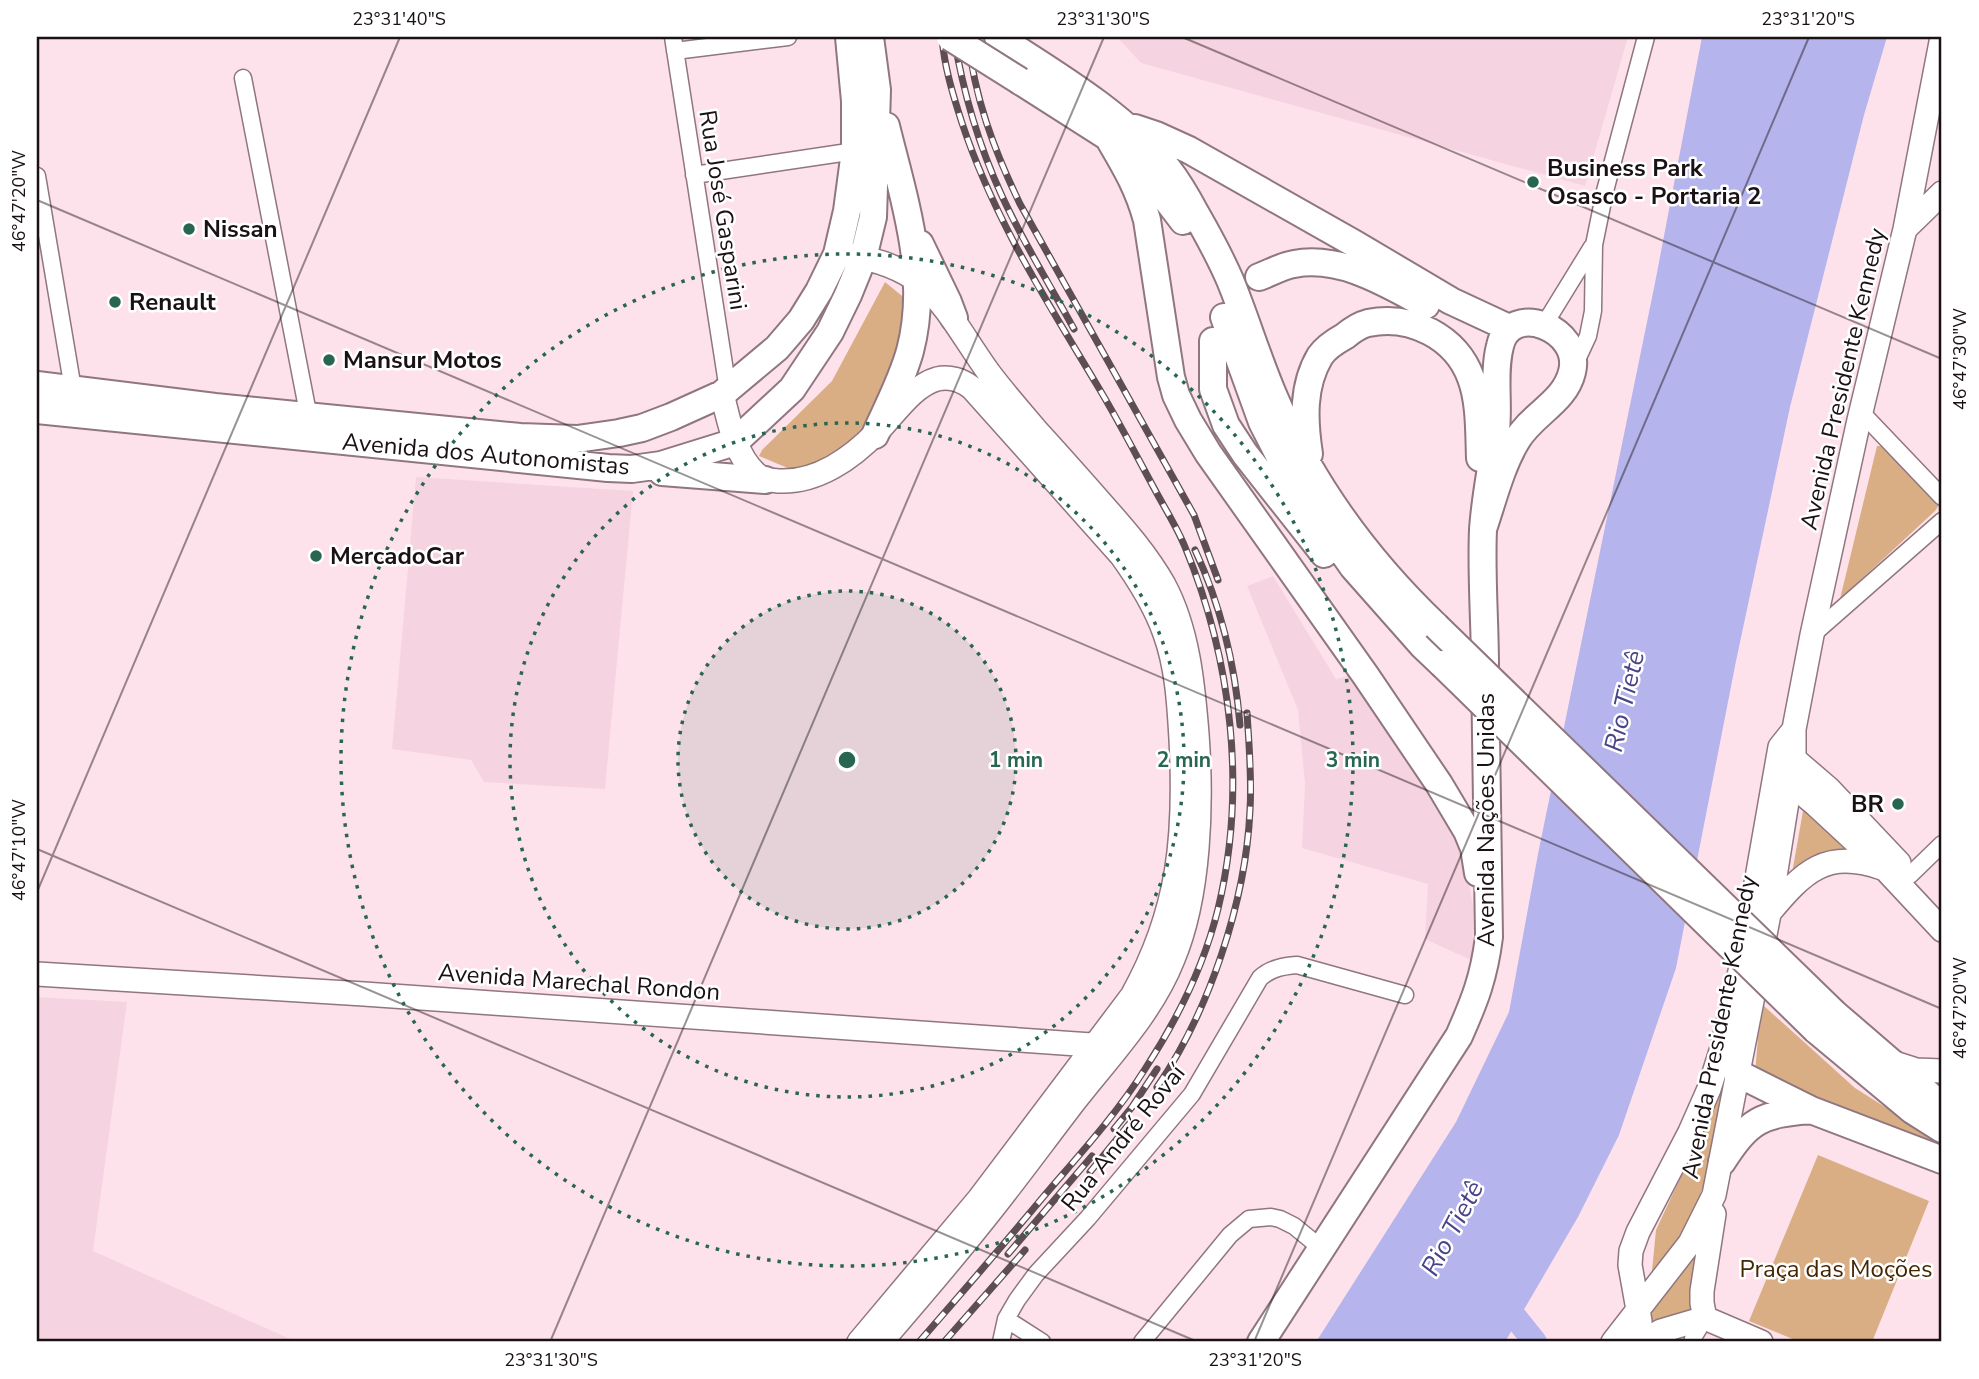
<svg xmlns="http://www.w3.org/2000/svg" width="1979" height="1379" font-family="'Nunito Sans',sans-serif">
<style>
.built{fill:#f6d3e0}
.green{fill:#daae85}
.water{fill:#b5b4ec}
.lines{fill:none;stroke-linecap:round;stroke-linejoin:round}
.river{stroke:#b5b4ec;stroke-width:24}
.street-casing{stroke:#8f767f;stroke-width:19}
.secondary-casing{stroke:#8f767f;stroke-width:26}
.primary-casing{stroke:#8f767f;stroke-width:30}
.street{stroke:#fff;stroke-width:16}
.secondary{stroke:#fff;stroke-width:23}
.primary{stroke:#fff;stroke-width:26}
.rail-casing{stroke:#5d4e53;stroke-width:7}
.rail{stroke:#fff;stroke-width:4.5;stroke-dasharray:13;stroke-linecap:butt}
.primary-bridge-casing{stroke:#8f767f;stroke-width:30;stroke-linecap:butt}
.primary-bridge{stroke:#fff;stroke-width:26}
.ticks{fill:none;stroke:#1a1114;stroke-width:2;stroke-opacity:0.45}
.ring{fill:none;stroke:#296651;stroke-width:3.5;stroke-dasharray:3.5 7}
.poi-dot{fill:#296651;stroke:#fff;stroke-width:2.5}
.labels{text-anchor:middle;stroke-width:5;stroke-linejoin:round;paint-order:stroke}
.poi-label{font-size:24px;font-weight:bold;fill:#1a1114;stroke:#fff;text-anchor:start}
.street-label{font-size:24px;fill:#1a1114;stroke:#fff}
.park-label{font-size:24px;fill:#452602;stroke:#fff}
.water-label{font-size:26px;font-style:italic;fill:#4a4387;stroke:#fff}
.centre{fill:#296651;stroke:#fff;stroke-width:3.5}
.ring-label{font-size:21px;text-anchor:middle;font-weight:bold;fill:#296651;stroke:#fff;stroke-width:5;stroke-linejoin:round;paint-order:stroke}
.neatline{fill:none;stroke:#1a1114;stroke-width:2.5}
.ticks-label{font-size:18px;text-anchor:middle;fill:#1a1114}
</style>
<rect width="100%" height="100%" fill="#fee2eb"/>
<path class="built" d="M1117,37H1628L1585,186L1141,63Z
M416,477L633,491L605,789L484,782L471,760L392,749Z
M1273,576L1336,679L1357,674L1461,839L1473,906V961L1425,939L1428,884L1302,848L1305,784L1298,710L1247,586Z
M37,997L127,1002L93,1251L297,1342H37Z"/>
<path class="green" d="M885,282L907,300L894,374L869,422L855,439L811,465L790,469L759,456L762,450L832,381Z
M1877,446H1881L1939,505L1935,511L1840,599Z
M1808,810L1849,846L1848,851L1792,873L1803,811Z
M1764,1006L1855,1088L1942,1143V1148L1755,1074L1758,1037Z
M1722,1075L1729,1084L1710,1165L1687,1234L1651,1281L1656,1230L1704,1127Z
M1818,1155L1929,1201L1872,1342H1800L1749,1321Z
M1697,1252L1696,1313L1649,1327L1650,1315Z"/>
<path class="water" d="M1702,37H1887L1864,115L1790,407L1736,661L1676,968L1619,1135L1578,1217L1505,1342H1316L1456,1122L1509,1012L1538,854L1655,283Z"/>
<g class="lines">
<path class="river" d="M1498,1296L1535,1342"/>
<defs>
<path id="street" d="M673,37L728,390
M675,51L788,37
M243,78L309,418
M694,175L855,151
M37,176L73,389
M1544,325L1592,247
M1575,364L1588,336L1593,311L1594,245L1605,191L1646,37
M1861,412L1942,497
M1812,635L1942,521
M1910,875L1942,844
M1006,1319L1042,1342
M1001,1342L1006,1319L1017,1300L1036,1274L1088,1218L1192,1094L1260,978C1271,968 1284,966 1297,965L1405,995
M1142,1342L1230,1235L1249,1219L1271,1217L1280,1219L1294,1226L1321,1248
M1692,1342L1694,1336L1705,1318"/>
<path id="secondary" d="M1905,229L1942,193
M847,255C933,267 944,310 989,373C1004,393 1020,411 1036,430C1059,455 1081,480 1103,505C1125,530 1147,555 1164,585C1188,630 1193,684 1197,734C1202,803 1200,895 1173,959C1151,1015 1106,1060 1070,1107C1044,1141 1019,1175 993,1208C957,1254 919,1298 881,1342
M722,394C729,420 734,453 755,473C762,480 769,480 779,481C817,483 852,458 877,432C894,415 912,386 937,379C949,376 962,380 972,388L1121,555C1139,580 1155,605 1165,634C1177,667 1179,704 1181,739C1186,835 1180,910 1132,996L979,1199L859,1342
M1786,752L1828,788L1899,863
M1780,775L1816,805L1885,869L1942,930
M1769,913C1804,871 1826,849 1882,868
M37,974L364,994L1106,1046
M1891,1062L1916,1070L1942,1071
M1705,1318L1702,1303V1291L1714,1214
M1613,1342L1690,1243L1714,1195L1769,914L1794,758V729L1812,635L1859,420L1905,229L1942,37
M1638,1342L1640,1321L1630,1265L1631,1251L1638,1232L1690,1132L1709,1089L1722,1048L1742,963L1780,747L1792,732
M1642,1342L1661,1331L1705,1318L1761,1342"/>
<path id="primary" d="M998,37C1058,76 1122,113 1168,169C1179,183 1188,199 1196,214C1208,235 1220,257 1230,280C1246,319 1258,360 1275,399C1312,485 1368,561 1436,626
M1020,81L1108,137L1141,166L1183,221
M1135,128L1156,135L1189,150L1355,244L1451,301L1509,328
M1108,137C1125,166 1138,187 1147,220L1171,377L1176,395L1188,420L1208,453L1366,676L1439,784L1467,831L1474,848L1478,873
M920,244L948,302L954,318
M1259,277C1270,273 1282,266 1294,264C1341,255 1387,284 1426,305
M1224,317L1262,422L1290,477L1353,567L1422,645L1442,664
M1213,341V389L1226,425L1245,454L1324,554
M37,385L215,407L520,437L577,439L619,433L642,428L671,417L722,394L777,348L801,320L819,291L837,254L847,211L855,151V101L849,37
M37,410L608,468L632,469L661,465L735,442L792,389L830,332L848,295L863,258L873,217L877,90L870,37
M875,435C887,408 902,380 910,351C930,276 904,199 886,126
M1309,454C1304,421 1302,386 1320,356C1326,347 1336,341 1345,336C1351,331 1360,325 1368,323C1411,314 1456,337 1471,378C1480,402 1479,432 1480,458
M662,472L765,480
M1834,1013L1942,1106
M1816,1030L1912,1110L1942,1129
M1737,1073L1811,1110L1942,1160
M1722,1162C1749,1120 1761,1114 1811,1110
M1261,1342L1459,1036C1475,1000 1484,977 1489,937C1488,847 1487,757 1485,667C1485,622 1481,575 1483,530C1485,496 1493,463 1496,430C1499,402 1493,373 1500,346C1510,300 1583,329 1572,372C1565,402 1532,414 1517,440C1501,466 1493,500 1483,529"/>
</defs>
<use href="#street" class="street-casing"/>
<use href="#secondary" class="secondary-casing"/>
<use href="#primary" class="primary-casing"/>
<use href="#street" class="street"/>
<use href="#secondary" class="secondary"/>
<use href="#primary" class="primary"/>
<defs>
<path id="rail" d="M954,37C963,92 979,146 1002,196C1023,242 1050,285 1074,329
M968,37C974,97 994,150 1020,204L1194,515L1218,580
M1195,550C1221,606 1235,664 1240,725
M1157,1087C1209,1012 1246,901 1250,810C1252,778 1249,745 1247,713
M1114,1129L1132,1107L1157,1069
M1090,1172L1130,1123
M1008,1254L1092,1156
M919,1342C961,1294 1003,1245 1044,1196C1079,1155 1116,1115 1145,1069C1177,1020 1204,966 1218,909C1247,789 1232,660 1185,547C1177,527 1164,507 1154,488C1135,453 1117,418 1097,385C1045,298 994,219 962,123C953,95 944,66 942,37
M944,1342L1025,1250"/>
</defs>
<use href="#rail" class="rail-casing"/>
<use href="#rail" class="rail"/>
<defs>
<path id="primary-bridge" d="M950,37L1020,81
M1436,626L1834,1013
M1442,664L1816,1030"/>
</defs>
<use href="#primary-bridge" class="primary-bridge-casing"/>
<use href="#primary-bridge" class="primary-bridge"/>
</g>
<path class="ticks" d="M1182,37L1942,359M37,200L1942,1009M37,849L1198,1342M37,892L400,37M550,1342L1104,37M1254,1342L1809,37"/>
<circle cx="847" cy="760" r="169" fill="#296651" fill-opacity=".12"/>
<g class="ring">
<circle cx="847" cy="760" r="169"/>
<circle cx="847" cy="760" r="337"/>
<circle cx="847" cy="760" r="506"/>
</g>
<g class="poi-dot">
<circle cx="1533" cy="182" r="7"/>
<circle cx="189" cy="229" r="7"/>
<circle cx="115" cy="302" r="7"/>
<circle cx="329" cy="360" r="7"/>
<circle cx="316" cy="556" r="7"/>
<circle cx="1898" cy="804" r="7"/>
</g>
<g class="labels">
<g class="poi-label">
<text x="1547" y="176">Business Park<tspan x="1547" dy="28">Osasco - Portaria 2</tspan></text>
<text x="203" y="237">Nissan</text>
<text x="129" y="310">Renault</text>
<text x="343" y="368">Mansur Motos</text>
<text x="330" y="564">MercadoCar</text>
<text x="1884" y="812" text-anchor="end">BR</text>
</g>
<g class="street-label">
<text transform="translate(723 210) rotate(81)" y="8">Rua José Gasparini</text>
<text transform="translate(1843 379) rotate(-77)" y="8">Avenida Presidente Kennedy</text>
<text transform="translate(486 454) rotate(5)" y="8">Avenida dos Autonomistas</text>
<text transform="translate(1486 820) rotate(-90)" y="8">Avenida Nações Unidas</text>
<text transform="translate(579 982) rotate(4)" y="8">Avenida Marechal Rondon</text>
<text transform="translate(1719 1027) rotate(-79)" y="8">Avenida Presidente Kennedy</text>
<text transform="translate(1123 1138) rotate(-51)" y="8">Rua André Rovaí</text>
</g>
<g class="park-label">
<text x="1836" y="1277">Praça das Moções</text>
</g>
<g class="water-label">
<text transform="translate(1624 701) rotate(-77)" y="9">Rio Tietê</text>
<text transform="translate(1452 1228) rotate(-62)" y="9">Rio Tietê</text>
</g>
</g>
<circle cx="847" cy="760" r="10" class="centre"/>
<g class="ring-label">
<text x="1016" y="767">1 min</text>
<text x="1184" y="767">2 min</text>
<text x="1353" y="767">3 min</text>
</g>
<rect width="1979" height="1379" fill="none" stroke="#ffffff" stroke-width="77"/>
<rect x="38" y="38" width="1902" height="1302" class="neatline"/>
<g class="ticks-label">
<text x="399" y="25">23°31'40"S</text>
<text x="1103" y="25">23°31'30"S</text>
<text x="1808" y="25">23°31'20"S</text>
<text transform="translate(19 201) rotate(-90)" y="6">46°47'20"W</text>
<text transform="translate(1960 359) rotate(-90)" y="6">46°47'30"W</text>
<text transform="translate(19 850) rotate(-90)" y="6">46°47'10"W</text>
<text transform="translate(1960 1008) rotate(-90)" y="6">46°47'20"W</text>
<text x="551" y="1366">23°31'30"S</text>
<text x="1255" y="1366">23°31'20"S</text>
</g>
</svg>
